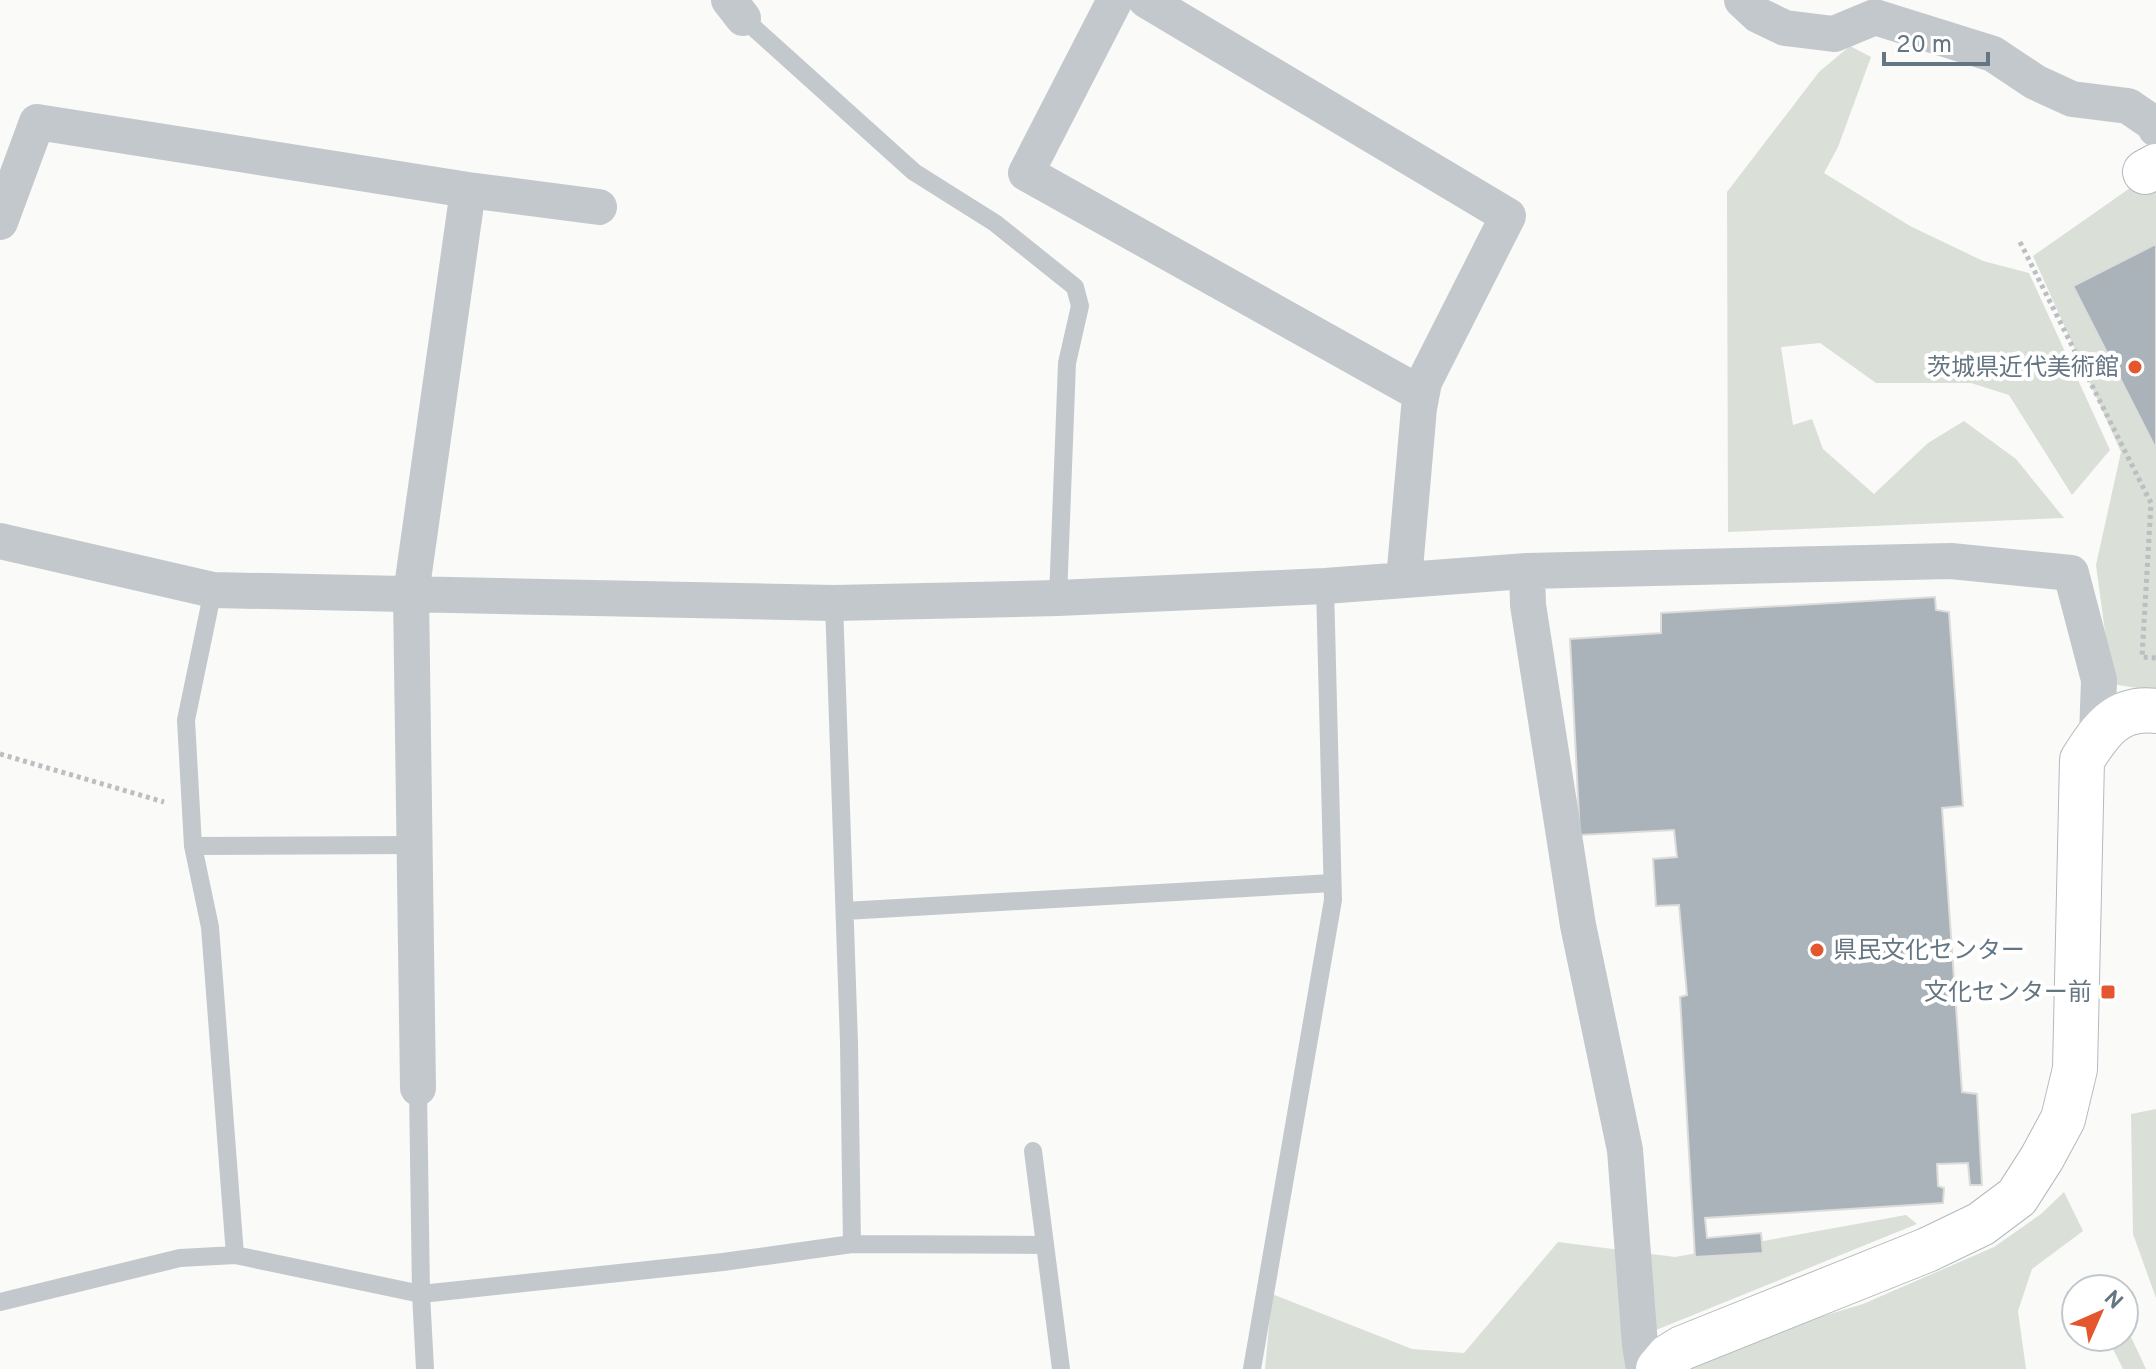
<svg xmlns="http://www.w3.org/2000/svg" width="2156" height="1369" font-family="Overpass,'Noto Sans JP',sans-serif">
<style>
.green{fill:#dadfd7}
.building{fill:#aab3b9;stroke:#dcdcda;stroke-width:2}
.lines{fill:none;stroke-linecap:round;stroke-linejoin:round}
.secondary-casing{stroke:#b3babf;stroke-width:46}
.path{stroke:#bbbfc2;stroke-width:5;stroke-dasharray:4 4;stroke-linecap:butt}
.lane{stroke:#c3c8cc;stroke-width:18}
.street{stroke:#c3c8cc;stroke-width:36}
.secondary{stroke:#fff;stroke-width:44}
.poi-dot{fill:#e4572e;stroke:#fff;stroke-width:3}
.labels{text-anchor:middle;stroke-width:8;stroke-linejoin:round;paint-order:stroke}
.poi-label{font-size:24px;fill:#657683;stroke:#fff;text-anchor:end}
</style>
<rect width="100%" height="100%" fill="#fafaf8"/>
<path class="green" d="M1850,46L1871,57L1838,147L1824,173L1910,226L1983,261L2029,273L2110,450L2072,495L2009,395L1971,383H1876L1820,343L1781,347L1793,425L1812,419L1823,449L1874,494L1928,443L1964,421L2016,459L2064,518L1728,532L1727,192L1819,72Z
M2156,175V691L2112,684L2096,565L2121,452L2033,256L2133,186Z
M2156,1109V1298L2133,1234L2131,1114Z
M2064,1192L2083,1231L2032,1269L2018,1311L2026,1369H1687L1753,1337L1863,1304L1994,1247L2041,1214Z
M1906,1215L1917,1224L1656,1330L1637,1369H1265L1272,1294L1412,1349L1464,1353L1558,1242L1675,1257Z
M2124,1322L2146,1369H2123L2110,1343L2084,1345L2079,1337H2124Z"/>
<path class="building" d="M2156,244V449L2073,286Z
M1935,597L1936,610L1949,612L1963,806L1942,808L1962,1092L1977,1094L1982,1185H1970L1968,1163L1937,1164L1938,1186L1944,1188L1943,1203L1705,1218L1707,1238L1761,1233L1763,1253L1695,1257L1680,997L1687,995L1679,905L1656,906L1653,859L1677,857L1674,830L1580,835L1570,639L1661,633V613Z"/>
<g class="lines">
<defs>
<path id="secondary" d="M2145,172L2156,166
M1658,1369L1669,1356L1682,1348L1927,1250L1981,1224L2017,1197L2042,1158L2063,1119L2075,1069L2082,760C2101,730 2117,706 2156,711"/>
</defs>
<use href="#secondary" class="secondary-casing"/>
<path class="path" d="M2020,242L2151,503L2142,657L2156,658
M0,754L164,802"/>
<path class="lane" d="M743,18L914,172L995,223L1075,287L1080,306L1067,363L1058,598
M213,590L186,720L193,846L210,927L235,1255
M834,603L849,1043L852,1244
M193,846L414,845
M845,911L1332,883
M418,1088L421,1294L425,1369
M1033,1151L1061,1369
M0,1302L180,1258L235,1255L421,1294L723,1262L852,1244L1044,1245
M1252,1369L1333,900L1325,586"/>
<path class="street" d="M729,0L743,18
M1115,0L1026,173L1421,394
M1146,0L1508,216L1424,382L1419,408L1404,580
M1742,0L1758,15L1785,28L1834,34L1875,17L1993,54L2035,82L2072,99L2128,106L2153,123L2156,129
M0,222L37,122L468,190L599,207
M0,541L213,590L834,603L1058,598L1325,586L1527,571L1951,561L2071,573L2099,680L2097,736
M1527,571L1528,605L1578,925L1625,1150L1640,1345L1644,1369
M418,1088L411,594L468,190"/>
<use href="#secondary" class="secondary"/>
</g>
<g class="poi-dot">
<circle cx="2135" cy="367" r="8"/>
<circle cx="1817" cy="950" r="8"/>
<rect x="2100" y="984" width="16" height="16" rx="4"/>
</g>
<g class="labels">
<g class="poi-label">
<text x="2119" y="375">茨城県近代美術館</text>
<text x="1833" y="958" text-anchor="start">県民文化センター</text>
<text x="2092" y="1000">文化センター前</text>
</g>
</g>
<g transform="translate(2100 1313) rotate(45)"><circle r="38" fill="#ffffff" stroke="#c1c8cd" stroke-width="2"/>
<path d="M0-6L14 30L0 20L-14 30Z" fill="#e4572e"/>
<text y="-12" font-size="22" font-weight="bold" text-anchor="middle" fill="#657683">N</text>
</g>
<path d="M1884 52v12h104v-12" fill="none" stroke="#657683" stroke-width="4"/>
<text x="1896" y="52" font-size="24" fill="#657683" stroke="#ffffff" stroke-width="6" paint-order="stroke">20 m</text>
</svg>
